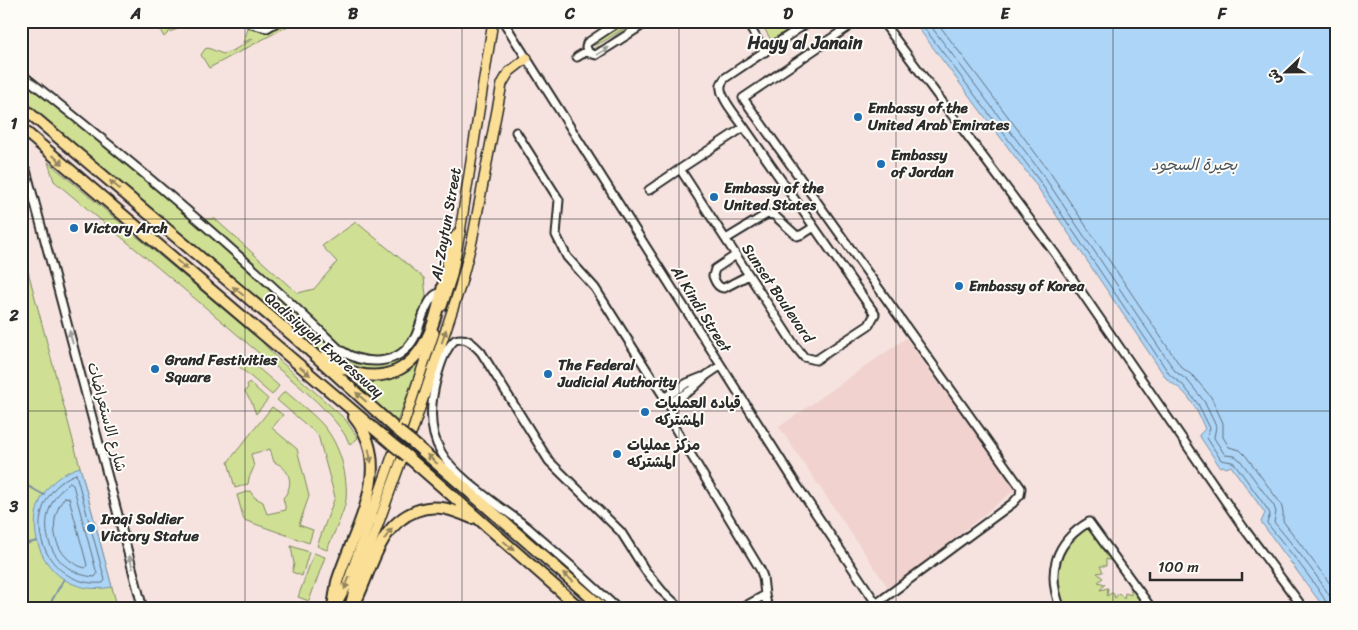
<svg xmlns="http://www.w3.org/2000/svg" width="1358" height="630" font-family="Sriracha,'Playpen Sans Arabic',sans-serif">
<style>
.built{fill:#f1d2ce}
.green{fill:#cfe094;stroke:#7d8660}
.water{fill:#add5f7;stroke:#7991a5}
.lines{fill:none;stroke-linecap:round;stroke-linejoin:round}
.shore{stroke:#5f6f7d;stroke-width:1}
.stream{stroke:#7991a5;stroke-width:2}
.minor-casing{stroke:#2b2b2b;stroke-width:11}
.major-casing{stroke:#2b2b2b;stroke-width:12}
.highway-casing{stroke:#2b2b2b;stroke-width:14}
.minor{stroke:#fdfcf7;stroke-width:7}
.major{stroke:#fbdf96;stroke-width:9}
.highway{stroke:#fbdf96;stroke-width:10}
.highway-bridge-casing{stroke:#2b2b2b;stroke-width:14;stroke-linecap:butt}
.highway-bridge{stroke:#fbdf96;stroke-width:10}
.oneway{fill:#9e9e9b}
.oneway2{fill:#938560}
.grid{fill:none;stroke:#2b2b2b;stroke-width:1;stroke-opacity:0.55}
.poi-dot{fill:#1f6fb2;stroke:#fdfcf7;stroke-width:2}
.labels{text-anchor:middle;stroke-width:4;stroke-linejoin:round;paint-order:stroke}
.poi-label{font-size:15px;font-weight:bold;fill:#2b2b2b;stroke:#fdfcf7;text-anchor:start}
.street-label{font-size:15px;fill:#2b2b2b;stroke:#fdfcf7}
.water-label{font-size:16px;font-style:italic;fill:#4c565e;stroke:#fdfcf7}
.quarter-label{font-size:18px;font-weight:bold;fill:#2b2b2b;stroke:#fdfcf7}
.neatline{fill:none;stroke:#2b2b2b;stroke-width:2}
.grid-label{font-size:16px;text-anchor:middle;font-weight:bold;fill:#2b2b2b}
</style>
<rect width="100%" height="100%" fill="#f6e3df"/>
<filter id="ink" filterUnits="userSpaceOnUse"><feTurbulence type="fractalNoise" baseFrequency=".02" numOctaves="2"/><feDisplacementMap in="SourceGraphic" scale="10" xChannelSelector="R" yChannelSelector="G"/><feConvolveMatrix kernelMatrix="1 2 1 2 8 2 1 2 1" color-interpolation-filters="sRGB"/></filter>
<g filter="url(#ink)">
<path class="built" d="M906,338L1016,489L892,588L887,586L779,427Z"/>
<path class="green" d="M155,21H173L178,29L169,32L164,37Z
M243,21H248L251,27C268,32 270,30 286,23L288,26L209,68L201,55L205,49L208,48L223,54L234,50L253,39L252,38L243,43L248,29Z
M627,21H634C619,29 607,43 591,46L592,43Z
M639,21H643L596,50L592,49L603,45L624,29Z
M760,21H802L771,40Z
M21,67L204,219H215L288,285L298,293L314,289L337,262L322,246L356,222L424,278L426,295L422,356L397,422L361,388L346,369L335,362L255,298L21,102Z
M48,162L259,339L279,360L345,419L358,438L350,445C337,413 287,376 260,354C192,295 123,239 54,181Z
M21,245L113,591L118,609H21Z
M244,356L279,386L272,395L237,365Z
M249,382L268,399L256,414L251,401L245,392L248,387L247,385Z
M285,391C297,402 318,417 327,430C341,449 348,477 346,500C344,513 332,537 327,550L317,546L335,497L318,435L277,400Z
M272,407L283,415L272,428L297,449L309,496L299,525L313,530L309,543L244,520L237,495L250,491L254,497L263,502L267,514L286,510L283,498C295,485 290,468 274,462L270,449L251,454L254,467L249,478L248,484L235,488L228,462Z
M1089,525L1113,559L1112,561L1106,559V566H1100L1103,572L1097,573L1103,578L1098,582L1105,584L1100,590L1108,588L1107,596L1113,592L1115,598L1119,593L1124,599L1125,593L1131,595V589H1134L1148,609H1065C1054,585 1052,560 1070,539C1075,533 1083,529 1089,525Z
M291,546L309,552L302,576L292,572L294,564Z
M314,553L325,557L309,601L298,597Z"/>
<path class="water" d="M913,21H1337V609H1325L1261,522L1265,513L1231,466L1226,468L1223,466L1220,467L1199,435L1205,429C1199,415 1192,398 1179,388C1174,384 1170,383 1166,378L1034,182Z
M80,467L112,587C33,603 3,491 80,467Z"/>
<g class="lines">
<path class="shore" d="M919,21L1038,179L1170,375L1183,385L1198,404L1210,428L1207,438L1221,460L1232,462L1235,464L1268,510L1270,514L1267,523C1278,537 1327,596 1329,609
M927,21L1043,175L1175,371L1188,381L1204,401L1216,426L1214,438L1225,455L1235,456L1240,460L1274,506L1276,512L1274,522C1286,537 1334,594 1335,609
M936,21L1049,171L1181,367L1193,376L1211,397L1223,423V437L1229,447L1240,450L1246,456L1281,504L1283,512V521L1337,593
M76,474L105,580L103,583C51,588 18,525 57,486C62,481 69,476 76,474Z
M70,483L73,485L97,574L95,577C46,574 28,511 70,483Z
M65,497L69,498L87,565L85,568C54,560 45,521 65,497Z"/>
<path class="stream" d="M21,482L44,495
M21,545L37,541
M47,609L64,579"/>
<defs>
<path id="minor" d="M249,21L251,24L267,28L279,21
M503,21L798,487L880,609
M620,21L587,43L586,47L589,53L596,55L599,53L649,21
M746,21L765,52
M857,21L743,98L1021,488L1020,495L1013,503L876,604
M882,21L1054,252L1243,527L1304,609
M577,57L587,51
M21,74C132,161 239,252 340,350C365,366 399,367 415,337C421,325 423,309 432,298C434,295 438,293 441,292
M744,127L680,169L795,346L804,357L816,360L869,325L875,314L744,127C738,118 722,100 721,89C720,85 722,82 725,78L810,21
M516,132L559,200L556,235L567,257L595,288L671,408L673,425L760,569L763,577L765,595L740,609
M26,170L43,233
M649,190L680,169
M43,233L143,609
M726,239L767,214L774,215L797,236L803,234L814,227
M736,255L715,269L713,276C715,282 718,288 724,288L749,275
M664,398L687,383L702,377
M668,404L691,390L707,375L720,366
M765,595L768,609
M618,609C588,581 558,554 527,527C503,508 455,478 441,452C428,430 430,405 436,381C439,369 445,348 455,340C467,336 473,344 481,352L549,461L621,532L645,570L662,591L681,609
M1061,609C1046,572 1055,542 1089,522L1152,609"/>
<path id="major" d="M442,306L452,275L460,232L493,21
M403,426L434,333
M412,432L460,287L472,241L502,84L509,72L527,58
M334,609L347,585L393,454
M349,609L355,588L401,461"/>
<path id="highway" d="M21,106L298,340L397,430
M21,128L392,444
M324,357C347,372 369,382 396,371C433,354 439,302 447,267C450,254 450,241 460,232
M412,442L604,609
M407,456L581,609
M332,609C335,600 335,591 337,582C353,530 396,468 354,417
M352,609C371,576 376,526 416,511C436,503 454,510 472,518"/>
</defs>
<use href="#minor" class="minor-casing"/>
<use href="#major" class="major-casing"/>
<use href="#highway" class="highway-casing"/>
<use href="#minor" class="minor"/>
<use href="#major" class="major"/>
<use href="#highway" class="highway"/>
<defs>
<path id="highway-bridge" d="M397,430L412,442
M392,444L407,456"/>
</defs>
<use href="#highway-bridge" class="highway-bridge-casing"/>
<use href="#highway-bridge" class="highway-bridge"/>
</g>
<defs><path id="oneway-solid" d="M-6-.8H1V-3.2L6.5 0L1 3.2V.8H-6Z" transform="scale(1.25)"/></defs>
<g class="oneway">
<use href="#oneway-solid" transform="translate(603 51) rotate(-31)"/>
<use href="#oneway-solid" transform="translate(71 337) rotate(-105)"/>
<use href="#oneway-solid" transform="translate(131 562) rotate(-105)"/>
</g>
<g class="oneway2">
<use href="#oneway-solid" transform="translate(58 160) rotate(41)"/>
<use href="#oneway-solid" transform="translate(115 185) rotate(-140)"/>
<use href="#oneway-solid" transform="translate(182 265) rotate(41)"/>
<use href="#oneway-solid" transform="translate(238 291) rotate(-140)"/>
<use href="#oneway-solid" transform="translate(444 336) rotate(-72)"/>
<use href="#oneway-solid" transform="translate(305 371) rotate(40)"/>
<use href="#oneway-solid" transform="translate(361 397) rotate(-138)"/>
<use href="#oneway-solid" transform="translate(370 456) rotate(79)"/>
<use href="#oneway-solid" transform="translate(432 459) rotate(-139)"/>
<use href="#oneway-solid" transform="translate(388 534) rotate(-55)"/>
<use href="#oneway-solid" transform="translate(509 546) rotate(41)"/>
<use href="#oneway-solid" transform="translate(568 577) rotate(-139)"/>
<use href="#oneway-solid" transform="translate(347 583) rotate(112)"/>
</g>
</g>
<path class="grid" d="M245,21V609M462,21V609M679,21V609M896,21V609M1113,21V609M21,219H1337M21,411H1337"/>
<g class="poi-dot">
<circle cx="858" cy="117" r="5"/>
<circle cx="881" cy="164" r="5"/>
<circle cx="714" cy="197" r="5"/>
<circle cx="74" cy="228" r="5"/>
<circle cx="959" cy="286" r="5"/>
<circle cx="155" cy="369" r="5"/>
<circle cx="548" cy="374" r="5"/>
<circle cx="645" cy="412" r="5"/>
<circle cx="617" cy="454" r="5"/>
<circle cx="91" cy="528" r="5"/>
</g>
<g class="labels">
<g class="poi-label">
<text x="868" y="113">Embassy of the<tspan x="868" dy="17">United Arab Emirates</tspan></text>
<text x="891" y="160">Embassy<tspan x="891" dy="17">of Jordan</tspan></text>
<text x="724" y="193">Embassy of the<tspan x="724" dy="17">United States</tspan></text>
<text x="84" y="233">Victory Arch</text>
<text x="969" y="291">Embassy of Korea</text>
<text x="165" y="365">Grand Festivities<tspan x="165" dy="17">Square</tspan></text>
<text x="558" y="370">The Federal<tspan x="558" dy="17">Judicial Authority</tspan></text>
<text x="655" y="408">قياده العمليات<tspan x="655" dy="17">المشتركه</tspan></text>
<text x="627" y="450">مركز عمليات<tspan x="627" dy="17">المشتركه</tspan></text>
<text x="101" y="524">Iraqi Soldier<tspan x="101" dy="17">Victory Statue</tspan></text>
</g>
<g class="street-label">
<text transform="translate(446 224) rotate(-80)" y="5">Al-Zaytun Street</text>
<text transform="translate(778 293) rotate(56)" y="5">Sunset Boulevard</text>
<text transform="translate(701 309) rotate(58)" y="5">Al Kindi Street</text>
<text transform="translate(324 345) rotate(41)" y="5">Qadisiyyah Expressway</text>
<text transform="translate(107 417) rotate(75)" y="5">شارع الاستعراضات</text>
</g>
<g class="water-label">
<text x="1194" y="170">بحيرة السجود</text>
</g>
<g class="quarter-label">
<text x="805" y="49">Hayy al Janain</text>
</g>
</g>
<rect width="1358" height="630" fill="none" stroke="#fdfcf7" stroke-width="55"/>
<g transform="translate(1286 72) rotate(248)" stroke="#fdfcf7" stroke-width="4" paint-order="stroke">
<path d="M0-4L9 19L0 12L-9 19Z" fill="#2b2b2b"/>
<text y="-8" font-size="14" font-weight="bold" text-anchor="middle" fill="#2b2b2b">ش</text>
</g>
<path d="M1150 572v8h92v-8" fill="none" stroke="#2b2b2b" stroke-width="2.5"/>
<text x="1158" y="572" font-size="15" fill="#2b2b2b" stroke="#fdfcf7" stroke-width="4" paint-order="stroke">100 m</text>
<rect x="28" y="28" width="1302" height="574" class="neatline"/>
<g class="grid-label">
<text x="136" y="19">A</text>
<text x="353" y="19">B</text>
<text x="570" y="19">C</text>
<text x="788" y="19">D</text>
<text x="1005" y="19">E</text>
<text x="1222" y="19">F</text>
<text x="14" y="129">1</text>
<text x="14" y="321">2</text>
<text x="14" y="512">3</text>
</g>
</svg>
